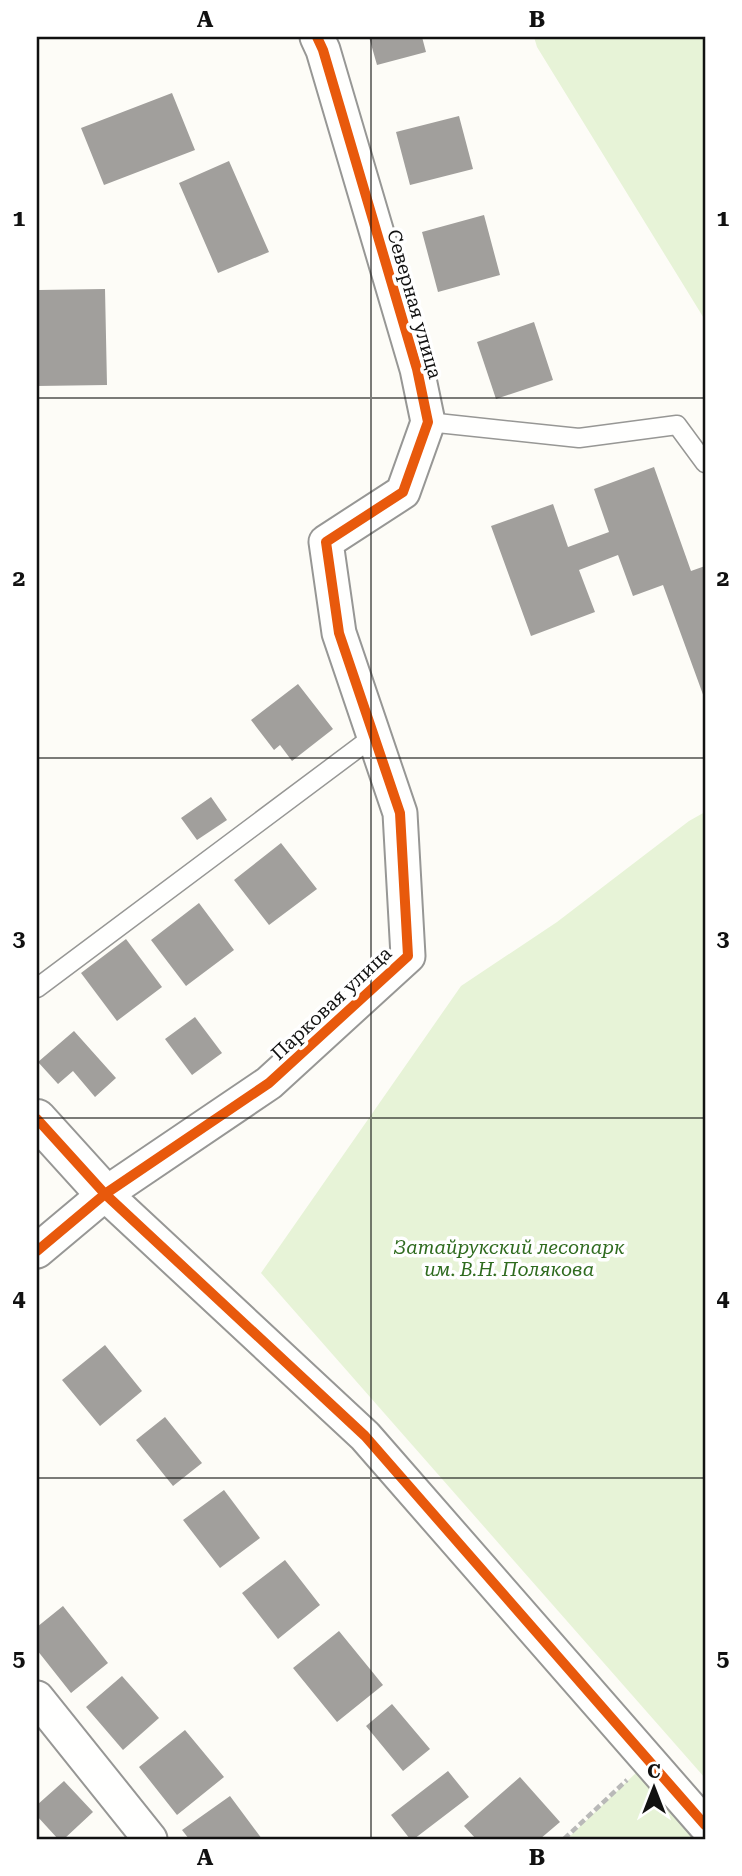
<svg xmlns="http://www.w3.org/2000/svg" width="742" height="1876" font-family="'Roboto Serif',serif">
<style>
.green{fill:#e7f3d7}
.building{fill:#a19f9c}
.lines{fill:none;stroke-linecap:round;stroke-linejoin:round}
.service-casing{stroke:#979795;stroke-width:21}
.minor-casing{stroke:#979795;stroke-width:37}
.tertiary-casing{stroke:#979795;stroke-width:42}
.path{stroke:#b9b9b8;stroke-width:4.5;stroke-dasharray:7 3.5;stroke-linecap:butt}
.service{stroke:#fffffe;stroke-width:18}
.minor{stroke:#fffffe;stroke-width:33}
.tertiary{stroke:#fffffe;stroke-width:38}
.cycleway-casing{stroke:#fff;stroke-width:15}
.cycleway{stroke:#e8590c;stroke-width:10}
.grid{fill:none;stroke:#111;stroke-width:2;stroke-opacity:0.55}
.labels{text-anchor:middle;stroke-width:7;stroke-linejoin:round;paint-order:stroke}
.street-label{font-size:19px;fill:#111;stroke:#fff}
.park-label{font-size:19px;font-style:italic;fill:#2f6b1f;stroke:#fff}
.neatline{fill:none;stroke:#111;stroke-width:2.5}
.grid-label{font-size:23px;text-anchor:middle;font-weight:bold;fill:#111}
</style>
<rect width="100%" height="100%" fill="#fdfcf7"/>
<path class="green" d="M534,37H705V320L537,47Z
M705,812V1778L261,1273L461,986L557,922L689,821Z
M639,1770L694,1839H567Z"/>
<path class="building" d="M369,37H422L426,52L377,65Z
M172,93L195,150L104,185L81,128Z
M459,116L473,169L410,185L396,132Z
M229,161L269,252L218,273L179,183Z
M484,215L500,275L438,292L422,232Z
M105,289L107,385L37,386V313H39V290Z
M534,322L553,380L496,399L477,342Z
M654,467L691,571L705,566V700L663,585L633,596L618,555L579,570L595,612L531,636L491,526L553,504L568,547L609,532L594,489Z
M298,684L333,729L292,761L280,745L274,750L251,720Z
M211,797L227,820L197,840L181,818Z
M281,843L317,889L269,925L234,880Z
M199,903L234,950L186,986L151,940Z
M126,939L162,987L117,1021L81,973Z
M195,1017L222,1053L192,1075L165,1039Z
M74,1031L116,1078L95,1097L73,1071L58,1084L38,1062Z
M105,1345L142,1391L100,1426L62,1380Z
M165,1417L202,1463L173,1486L136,1440Z
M224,1490L260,1538L220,1568L183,1520Z
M285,1560L320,1605L278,1639L242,1593Z
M63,1606L108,1663L71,1693L37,1650V1627Z
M339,1631L383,1685L337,1722L293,1668Z
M122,1676L159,1718L123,1750L86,1707Z
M392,1704L430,1749L403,1771L366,1726Z
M185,1730L224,1777L177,1815L139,1767Z
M448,1771L469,1797L414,1839H410L391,1815Z
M520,1777L560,1822L540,1839H476L464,1826Z
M64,1781L93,1812L64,1839H58L37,1816V1805Z
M230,1796L262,1839H189L182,1830Z"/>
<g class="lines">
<defs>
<path id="service" d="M428,422L579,438L677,425L705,463
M37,988L374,736"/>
<path id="minor" d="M105,1194L365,1436L705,1825
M37,1251L105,1194L269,1083L408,956L400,813L339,633L326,542L403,492L428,422L417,369L323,50L317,37
M37,1698L150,1839"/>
<path id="tertiary" d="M37,1119L105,1194"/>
</defs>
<use href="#service" class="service-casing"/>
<use href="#minor" class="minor-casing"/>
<use href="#tertiary" class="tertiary-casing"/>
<path class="path" d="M564,1839L627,1780"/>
<use href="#service" class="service"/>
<use href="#minor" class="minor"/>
<use href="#tertiary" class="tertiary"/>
<defs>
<path id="cycleway" d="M37,1119L105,1194L365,1436L705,1825
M37,1251L105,1194L269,1083L408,956L400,813L339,633L326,542L403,492L428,422L417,369L323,50L317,37"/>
</defs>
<use href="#cycleway" class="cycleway-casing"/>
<use href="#cycleway" class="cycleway"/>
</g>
<path class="grid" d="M371,37V1839M37,398H705M37,758H705M37,1118H705M37,1478H705"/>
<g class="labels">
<g class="street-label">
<text transform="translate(415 304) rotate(74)" y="7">Северная улица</text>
<text transform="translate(331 1003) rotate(-43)" y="7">Парковая улица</text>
</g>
<g class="park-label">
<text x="509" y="1254">Затайрукский лесопарк<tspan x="509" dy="22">им. В.Н. Полякова</tspan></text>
</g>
</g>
<rect width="742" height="1876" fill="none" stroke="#ffffff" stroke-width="77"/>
<g transform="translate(654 1788)" stroke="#ffffff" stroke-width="5" paint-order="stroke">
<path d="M0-5L12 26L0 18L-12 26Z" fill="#111111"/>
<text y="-10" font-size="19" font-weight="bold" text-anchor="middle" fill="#111111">С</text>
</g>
<rect x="38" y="38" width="666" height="1800" class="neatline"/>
<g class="grid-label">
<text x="205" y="27">A</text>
<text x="537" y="27">B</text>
<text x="19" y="226">1</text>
<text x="723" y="226">1</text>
<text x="19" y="586">2</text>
<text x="723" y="586">2</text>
<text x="19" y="946">3</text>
<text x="723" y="946">3</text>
<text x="19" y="1306">4</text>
<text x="723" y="1306">4</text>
<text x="19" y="1666">5</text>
<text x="723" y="1666">5</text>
<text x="205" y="1865">A</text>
<text x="537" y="1865">B</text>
</g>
</svg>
